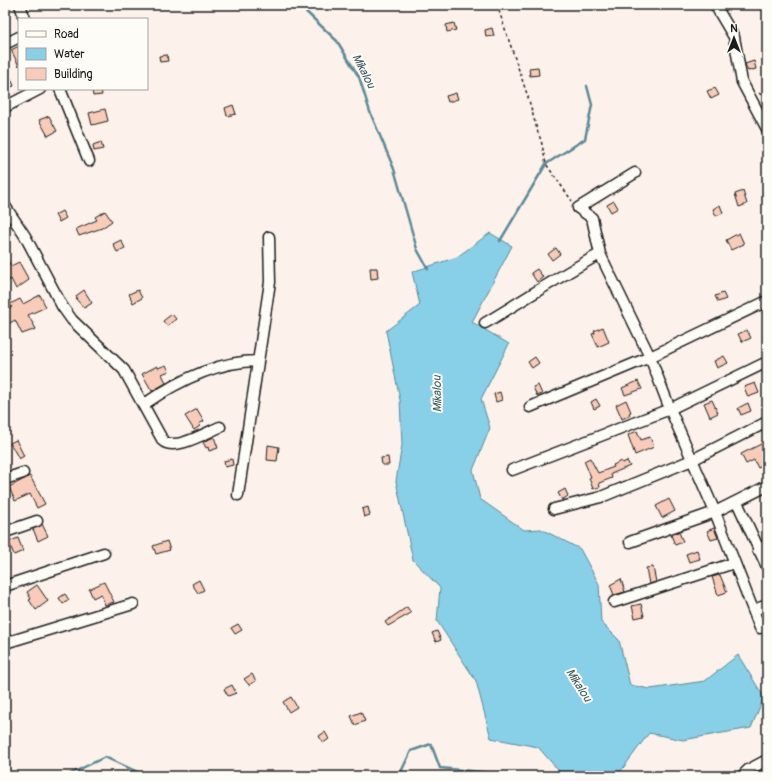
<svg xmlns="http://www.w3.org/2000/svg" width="772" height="781" font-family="Pangolin,sans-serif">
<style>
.water{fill:#87d0e8;stroke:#5c8896}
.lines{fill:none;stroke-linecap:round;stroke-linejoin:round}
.stream{stroke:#5c8896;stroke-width:2.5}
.building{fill:#f8ccb9;stroke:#1c1c1c}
.minor-casing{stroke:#1c1c1c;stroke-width:13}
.path{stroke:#1c1c1c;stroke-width:1.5;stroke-dasharray:3 3;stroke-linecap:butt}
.minor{stroke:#fdfcf7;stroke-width:10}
.labels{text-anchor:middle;stroke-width:4;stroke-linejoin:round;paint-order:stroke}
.water-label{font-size:12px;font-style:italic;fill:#415b63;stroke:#fdfcf7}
</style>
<rect width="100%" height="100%" fill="#fcf2eb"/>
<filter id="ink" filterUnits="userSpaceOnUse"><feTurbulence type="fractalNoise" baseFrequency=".025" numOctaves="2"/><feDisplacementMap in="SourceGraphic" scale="8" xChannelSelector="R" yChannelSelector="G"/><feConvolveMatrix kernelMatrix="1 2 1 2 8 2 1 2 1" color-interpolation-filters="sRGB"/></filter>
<g filter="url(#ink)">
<path class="water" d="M490,233L512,246L472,322L509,344L481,399L490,428L473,470L480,499L524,530L541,529L580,549L599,584L601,622L619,640L630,685L650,689L705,681L738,655L764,697L751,728L683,740L649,733L621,771L610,776H568L558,770L538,747L491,738L476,681L437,621L440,588L413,560L396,481L402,445L400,400L386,331L420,305L412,272L457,257Z"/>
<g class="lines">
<path class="stream" d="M299,5L337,41L359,77L370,112L394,169L417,249L428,269
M500,241L546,164L585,139L592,105L587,86
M66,776L105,757L146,776
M399,776L411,751L431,744L440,768L523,776
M552,776L565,772"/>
</g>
<path class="building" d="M454,23L456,30L447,32L446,25Z
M492,28L494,36L486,37L485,30Z
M19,46V66L11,50Z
M167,55L168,61L160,62L159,56Z
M754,61L756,69L748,71L745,64Z
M538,67L539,75L530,76L529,68Z
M10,76L14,86L5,89V78Z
M715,88L719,95L711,99L707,91Z
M92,89H101L102,95L93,96Z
M456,93L458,99L448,102L446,96Z
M233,105L236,114L227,116L225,108Z
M105,109L108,121L92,125L89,113Z
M49,116L57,131L48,136L39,120Z
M101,142L103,149L94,151L93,145Z
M743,191L747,204L739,207L735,194Z
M614,201L618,208L611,212L607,205Z
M720,205L723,213L716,216L713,209Z
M62,211L66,218L59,222L55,215Z
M105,211L112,221L102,228L79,236L76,229L97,220L95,217Z
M739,233L744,244L731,250L726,240Z
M121,240L125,248L117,252L113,244Z
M556,248L560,254L552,260L548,254Z
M5,255L11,266L19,262L29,280L16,289L11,279L5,283Z
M370,268H377L378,278L371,279Z
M537,269L543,277L537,282L531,273Z
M84,290L92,303L84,308L76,299L77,298L76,296Z
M138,290L142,298L133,303L129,294Z
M723,293L726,299L718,302L715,296Z
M40,295L46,307L28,315L36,329L22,334L15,320L5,326V311L12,307L10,304L20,299L23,304Z
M172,314L176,319L167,326L163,321Z
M603,327L609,342L598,347L592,334L595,333L594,331Z
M747,330L751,338L742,342L738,334Z
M724,356L728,363L717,368L714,361Z
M535,357L539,363L532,368L528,362Z
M166,365L169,371L162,374L166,383L152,391L142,374L157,366L158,368Z
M638,381L642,389L625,395L622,388Z
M755,383L759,393L748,397L744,387Z
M538,385L542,394L537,396L533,387Z
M500,392L502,400L496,402L494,394Z
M596,399L600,406L594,409L591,402Z
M626,400L631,412L629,413L630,415L622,419L616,405Z
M712,400L718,413L710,417L704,403Z
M748,403L751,411L741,415L738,408Z
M197,409L204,421L199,424L200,426L194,430L185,416Z
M637,431L641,440L650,437L654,447L635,455L628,435Z
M214,437L218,448L209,451L208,447L206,448L203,442Z
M16,440L24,456L19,459L10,443Z
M767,441V453L763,456L767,464L758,468L754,460L746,464L741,454Z
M268,445L279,447L277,461L267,460Z
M388,457L389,465H382L381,458Z
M590,458L598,473L614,467L613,465L621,461L622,463L627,461L630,466L611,474L612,478L599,483L600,487L593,489L589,478L591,477L584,461Z
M232,459L233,465L225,467L224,461Z
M30,476L45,504L37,508L30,494L15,501L9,487Z
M565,489L568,496L562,500L558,493Z
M669,499L675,511L662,518L656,506Z
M368,507L370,515L364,517L362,509Z
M42,524L48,536L38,541L33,529Z
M714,528L718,538L711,540L707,531Z
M679,532L683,542L675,545L671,535Z
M18,538L23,551L14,555L9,542Z
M167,541L170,550L156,554L153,546Z
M697,550L700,559L689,562L686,554Z
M653,567L656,582L649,584L646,568Z
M720,575L727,592L718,595L712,577Z
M621,579L625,592L614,595L610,585Z
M199,580L204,590L198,593L192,584Z
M104,582L114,602L105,605L101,594L93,598L89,589Z
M37,585L48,601L36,610L29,600L31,599L27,592Z
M65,594L69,600L63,604L59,598Z
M641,604L644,616L635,618L632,606Z
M407,607L411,613L388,626L385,622Z
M238,624L242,630L235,634L231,628Z
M437,631L441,640L436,642L432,633Z
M252,674L256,681L249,685L244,679Z
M232,685L236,693L228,696L224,689Z
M291,697L297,707L289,712L283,702Z
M361,712L365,721L355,725L351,716Z
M325,732L329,739L323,743L319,736Z"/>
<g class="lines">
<defs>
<path id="minor" d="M20,5L25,19
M715,5L734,37L742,82L767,129
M5,44L19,37
M60,89L89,161
M5,107L40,89
M635,173L578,208L592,218L600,254L650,357L670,409L715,512L760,628
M5,206L25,236L62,306L72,320L124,370L163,441C176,451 205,433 220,427
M485,323C524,300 561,275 600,254
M143,405C176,382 217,361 258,361
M530,407L650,357L767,301
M512,470L670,409L767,362
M5,479L23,473
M238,495L270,282L269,237
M737,502L767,567
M554,509L601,497L692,460L767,422
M5,532L37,521
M630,542L715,512L767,486
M758,550L767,545
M5,586L104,553
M614,602L734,563
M754,610L767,605
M5,643L133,604
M742,776L748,770L767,760"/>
</defs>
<use href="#minor" class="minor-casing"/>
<path class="path" d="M497,5L528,97L538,133L541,140L546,164L572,201
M759,93L767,99"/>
<use href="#minor" class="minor"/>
</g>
</g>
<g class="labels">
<g class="water-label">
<text transform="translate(364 71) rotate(63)" y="4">Mikalou</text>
<text transform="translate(437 394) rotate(-91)" y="4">Mikalou</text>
<text transform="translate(579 685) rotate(57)" y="4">Mikalou</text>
</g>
</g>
<rect width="772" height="781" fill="none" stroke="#fdfcf7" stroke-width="20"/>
<rect x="10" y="10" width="752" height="761" fill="none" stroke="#1c1c1c" stroke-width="1.5" filter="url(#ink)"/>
<rect x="18" y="18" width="130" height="72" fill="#fdfcf7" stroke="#a3a29f"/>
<rect x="26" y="31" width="20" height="6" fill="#fdfcf7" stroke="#a3a29f"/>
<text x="54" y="38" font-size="12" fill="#1c1c1c">Road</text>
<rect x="26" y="48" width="20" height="12" fill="#87d0e8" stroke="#a3a29f"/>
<text x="54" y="58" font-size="12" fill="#1c1c1c">Water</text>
<rect x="26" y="68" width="20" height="12" fill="#f8ccb9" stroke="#a3a29f"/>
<text x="54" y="78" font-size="12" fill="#1c1c1c">Building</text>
<g transform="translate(734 38)" stroke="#fdfcf7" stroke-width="3" paint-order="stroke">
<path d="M0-3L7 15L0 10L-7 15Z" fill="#1c1c1c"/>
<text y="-6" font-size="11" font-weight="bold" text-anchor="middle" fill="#1c1c1c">N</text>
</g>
</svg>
